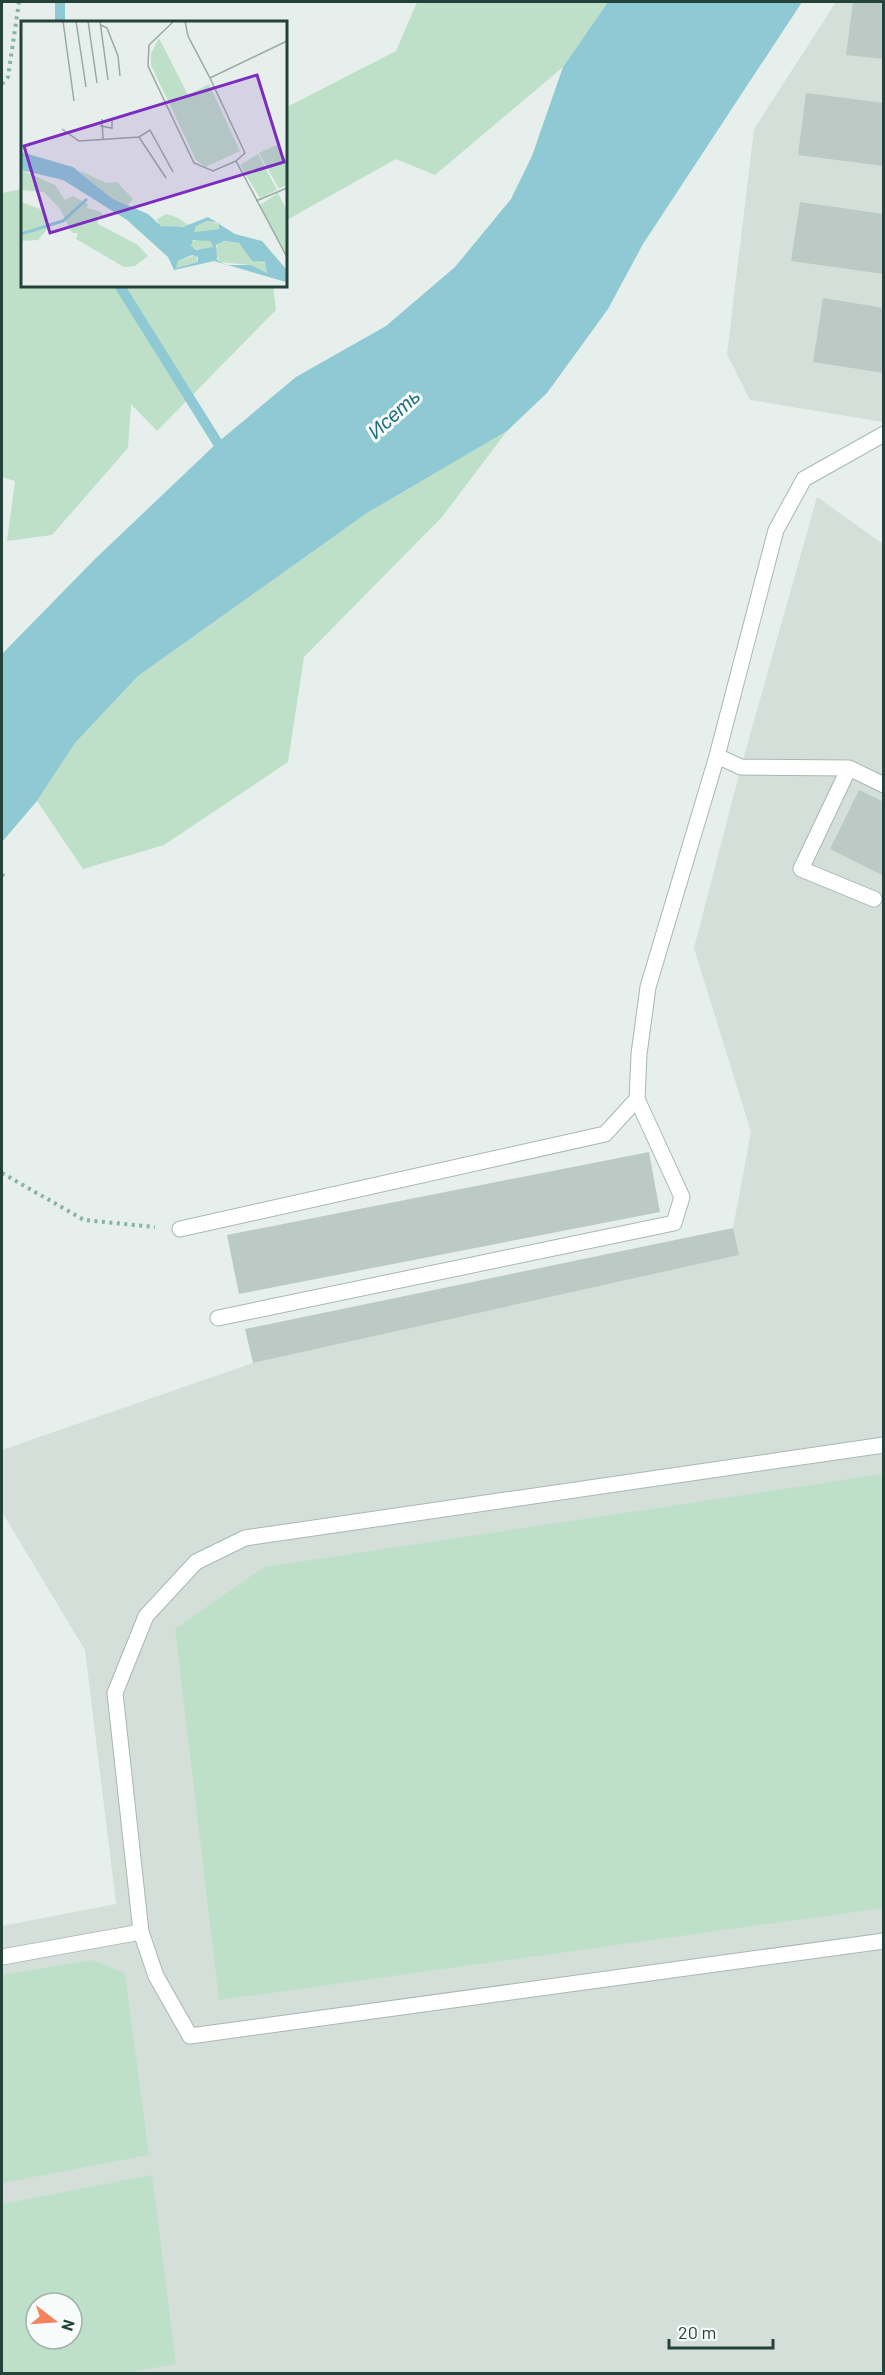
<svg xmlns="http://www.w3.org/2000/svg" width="885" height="2375" font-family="Barlow,sans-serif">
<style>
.built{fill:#d4dfda;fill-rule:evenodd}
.green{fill:#bfe0c8;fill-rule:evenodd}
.water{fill:#8ec9d4}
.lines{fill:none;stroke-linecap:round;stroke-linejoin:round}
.stream{stroke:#8ec9d4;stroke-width:10}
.building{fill:#bbcac4}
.lane-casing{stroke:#a8b8b2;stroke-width:17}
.path{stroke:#86b3a5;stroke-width:4;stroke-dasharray:3 4.5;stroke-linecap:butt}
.lane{stroke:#fff;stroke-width:15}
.labels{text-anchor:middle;stroke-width:6;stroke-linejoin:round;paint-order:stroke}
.water-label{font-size:20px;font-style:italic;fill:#1c6f80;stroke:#f7fbf9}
.inset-river{fill:none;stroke:#8ec9d4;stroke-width:3}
.inset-road{fill:none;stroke:#98aaa4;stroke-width:1.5}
.view{fill:#7b2cbf;fill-opacity:0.15;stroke:#7b2cbf;stroke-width:3}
.inset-edge{fill:none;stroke:#24423a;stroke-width:3}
</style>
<rect width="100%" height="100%" fill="#e6efeb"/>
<path class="built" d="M836,2H883V422L750,400L727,354L754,129Z
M817,497L883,544V2373H2V1926L116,1904L85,1650L2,1512V1450L253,1363L738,1255L733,1228L751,1132L694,948L741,767ZM36,2303H72V2339H36Z"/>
<path class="green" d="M417,2H608L563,67L435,175L396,159L285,221V108L396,51Z
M22,189V285H273L276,310L157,431L131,404L128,448L52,535L7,541L15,481L2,477V193Z
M507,431L442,517L304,657L288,762L164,845L83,869L37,801L75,743L138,676L367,513Z
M883,1474V1908L219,2000L175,1629L264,1567Z
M92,1960L125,1973L149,2155L2,2183V1975Z
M152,2175L176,2364L126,2373H2V2204ZM36,2303H72V2339H36Z"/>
<path class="water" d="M608,2H802L643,244L608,309L547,393L507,431L367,513L138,676L75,743L37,801L2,842V654L95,559L217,443L296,377L386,326L455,267L511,199L532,156L563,67Z"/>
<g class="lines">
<path class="stream" d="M60,22V2
M119,285L224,453"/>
</g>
<path class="building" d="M853,2H884V59L846,55Z
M806,93L884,103V166L798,155Z
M800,202L884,214V274L791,261Z
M823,298L884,308V373L813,362Z
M859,790L884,802V876L830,849Z
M649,1152L660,1212L239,1294L227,1235Z
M733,1228L739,1255L253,1363L245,1329Z"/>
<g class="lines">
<defs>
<path id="lane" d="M717,756L741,767L849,768L884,785
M849,768L801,869L874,899
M180,1229L605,1134L637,1099L639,1054L648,987L717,756L776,530L804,479L884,434
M218,1318L674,1223L682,1197L637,1099
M141,1932L115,1693L146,1616L196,1562L245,1538L884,1445
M2,1957L141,1932L156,1976L190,2036L884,1941"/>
</defs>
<use href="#lane" class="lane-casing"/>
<path class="path" d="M2,84L8,77L19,2
M2,876L5,870
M2,1173L84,1220L155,1227"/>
<use href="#lane" class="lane"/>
</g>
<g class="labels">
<g class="water-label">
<text transform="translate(394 414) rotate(-42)" y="7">Исеть</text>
</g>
</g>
<g transform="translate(21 21)">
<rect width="266" height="266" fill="#e6efeb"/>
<path d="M138,17L167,74L188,63L219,130L184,146L175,139L130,44V33ZM256,124L266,141L265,164L258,168L238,132ZM237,133L256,169L239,177L219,144ZM0,149L34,164L44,179L52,175L67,183L66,187L80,191L82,195L76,196L77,203L117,224L127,235L114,245L103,246L55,218L57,212H51L39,188L23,171L0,169ZM57,149L85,162L96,161L112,178L107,184L92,178ZM257,172L265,188V232L239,184ZM0,181L22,189L27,207L17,219L0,220ZM145,193L155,196L168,204L155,207L138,204L136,198ZM186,200L198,203V208L173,211L175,205ZM176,218L189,220L192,227L186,230L171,227L170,222ZM199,220L218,222L231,240H235L230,233L240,236L243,239L235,241L245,242L246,252L230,244L199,241L193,231ZM175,234L177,241L155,247L157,240Z" fill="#bfe0c8"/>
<path d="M0,131L52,146L92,178L127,193L140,205L162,206L187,196L214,213L241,220L265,248V261L193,240L153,249L147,236L106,199L42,159L0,149ZM186,200L198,202V208L173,211L175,205ZM172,219L189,220L192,226L175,229L170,225ZM203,220L218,222L231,240L244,241L246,252L230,244H205L196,239L195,224ZM171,234L177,236V241L155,247L157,240Z" fill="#8ec9d4" fill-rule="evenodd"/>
<path class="inset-river" d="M0,213L42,200L66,178"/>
<path class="inset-road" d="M42,0L53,80M55,0L65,66M67,0L76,62M79,0L87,59M153,0L128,24L127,45L173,142L192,150L215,140M164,0L167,15L189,57L266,20M80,4L86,7L97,35L99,55M189,57L224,132L215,140L266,236M81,98L82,119M79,105L91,107V99M41,108L58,120L118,116L145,157M118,116L129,109L152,151M235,180L266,167"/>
<path class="view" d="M236,54L263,141L29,212L3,125Z"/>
<rect width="266" height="266" class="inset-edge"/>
</g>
<rect width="885" height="2375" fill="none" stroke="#24423a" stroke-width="6"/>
<g transform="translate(54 2321) rotate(107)"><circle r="28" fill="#f7fbf9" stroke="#a3b1ad" stroke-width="1.5"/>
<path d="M0-4.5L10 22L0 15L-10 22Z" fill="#f4845f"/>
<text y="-9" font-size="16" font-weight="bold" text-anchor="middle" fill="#24423a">N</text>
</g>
<path d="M669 2339v9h104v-9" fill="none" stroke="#24423a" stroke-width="3"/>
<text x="678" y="2339" font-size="18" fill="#24423a" stroke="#f7fbf9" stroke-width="4.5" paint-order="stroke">20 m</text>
</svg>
